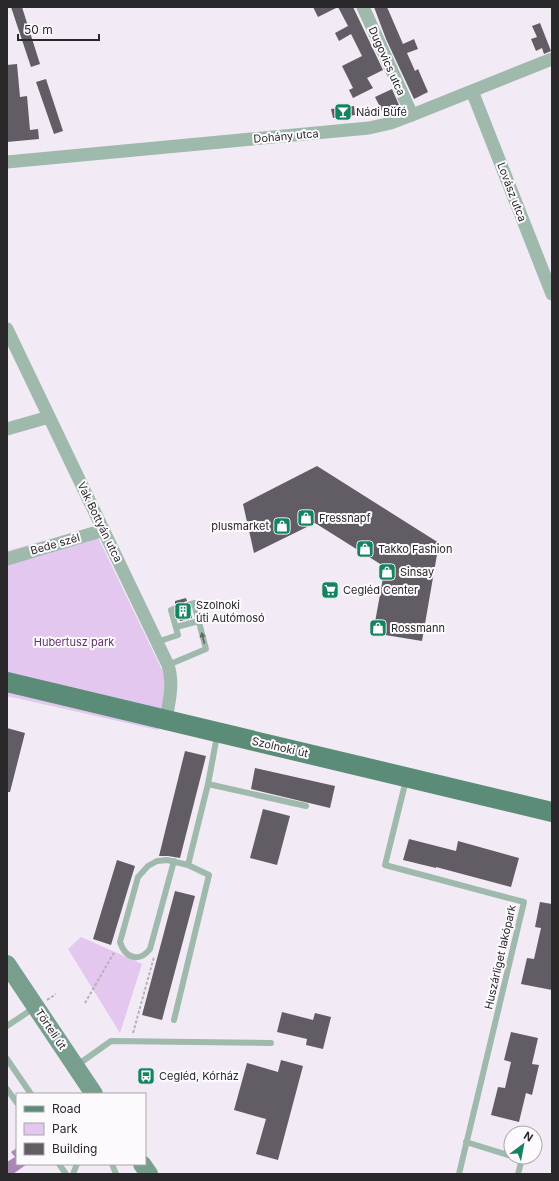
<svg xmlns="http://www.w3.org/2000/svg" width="559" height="1181" font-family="Inter,sans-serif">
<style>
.green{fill:#e4c7ef}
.water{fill:#a887b3}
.building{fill:#625c64}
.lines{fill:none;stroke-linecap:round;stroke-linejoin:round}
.path{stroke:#b6b0b8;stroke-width:2;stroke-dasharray:3 2;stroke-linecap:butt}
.service{stroke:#9fb9ad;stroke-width:6}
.minor{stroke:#9fb9ad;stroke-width:13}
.secondary{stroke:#789f8e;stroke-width:18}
.primary{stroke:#5b8c77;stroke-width:20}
.oneway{fill:#5f6966}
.labels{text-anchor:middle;stroke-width:4;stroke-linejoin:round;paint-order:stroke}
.street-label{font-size:11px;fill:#2a282b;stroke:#fdfafe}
.poi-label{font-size:11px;fill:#2a282b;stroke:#fdfafe;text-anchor:start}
.park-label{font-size:11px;fill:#5f346d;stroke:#fdfafe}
</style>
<rect width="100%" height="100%" fill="#f2ebf5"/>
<path class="green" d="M93,527L165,676L164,696L158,730L7,696V551Z
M81,937L142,964L120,1033L68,949Z"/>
<path class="water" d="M17,1148V1164H27L13,1174H7V1162L15,1157L11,1152Z"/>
<path class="building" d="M11,7H22L40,64L31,67Z
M313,7H338L318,17Z
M338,7H353L383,70L367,78L373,88L353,98L349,90L353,88L342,66L362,56L351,34L339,41L335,33L348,26Z
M374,7H387L403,44L414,39L418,49L407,53L415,71L418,69L428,92L414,99L386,39Z
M540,23L551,51L544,54L542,48L536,51L531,39L537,37L532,26Z
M17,64L20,97L27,96L30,130L38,129L39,139L7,142V65Z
M46,79L63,131L54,134L36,82Z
M392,89L399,105L383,113L375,97Z
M354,106L355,115L333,118L331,109Z
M317,466L439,543L422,641L373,633L385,567L315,523L254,553L243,504Z
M186,598L187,601L184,602V606L185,609H189L192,618L180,621L178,612L180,610V607L178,604H175V601Z
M7,728L25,733L10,792H7Z
M185,751L206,756L180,858L168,856H159Z
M255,768L335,786L330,808L251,789Z
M263,809L290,816L277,865L250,858Z
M409,839L456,851L458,841L519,858L511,887L436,867V868L403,860Z
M117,860L135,866L111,945L93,939Z
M175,891L195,896L162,1020L142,1015Z
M540,902L552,904V990L521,984L527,958L534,959L541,928L535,927Z
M282,1012L313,1020L315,1013L331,1017L323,1049L306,1045L307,1039L277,1032Z
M511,1032L538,1038L532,1064L539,1065L532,1095L526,1093L519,1122L491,1115L498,1087L505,1088L511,1062L504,1060Z
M281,1060L303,1066L278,1160L256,1154L266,1119L234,1110L247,1063L278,1072Z"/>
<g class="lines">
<path class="path" d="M47,1000L56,994
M85,1003L115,951
M133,1033L154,957"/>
<path class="service" d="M176,627L199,621
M157,642L178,635L171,610L176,608
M168,665L206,649L194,603L188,605
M406,780L385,865L524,902L459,1174
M208,784L306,806
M174,861L150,949C139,963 125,958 120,942L138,877L148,866L157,861L167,860L188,865L208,784L217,736
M174,1020L209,875L188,865
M7,1026L34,1008
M7,1059L31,1094
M76,1066L111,1041L271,1043
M7,1089L17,1103
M466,1142L511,1156
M515,1157L522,1159L518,1174
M59,1164L66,1174
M112,1164L116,1174
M73,1174L77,1164"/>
<path class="minor" d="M363,7L412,115
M472,91L552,294
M7,162L369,128L391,123L412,115L552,59
M7,329L168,665C174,684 169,701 166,720
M7,429L49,417
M7,559L104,530"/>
<path class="secondary" d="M7,964L94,1094
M142,1164L149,1174"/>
<path class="primary" d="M7,682L552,812"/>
</g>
<defs><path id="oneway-solid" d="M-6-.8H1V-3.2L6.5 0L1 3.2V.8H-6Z"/></defs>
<use class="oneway" href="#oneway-solid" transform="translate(203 638) rotate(-105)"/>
<defs>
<symbol id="bar-square" viewBox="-11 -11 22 22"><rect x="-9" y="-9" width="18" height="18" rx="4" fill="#148361" stroke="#fdfafe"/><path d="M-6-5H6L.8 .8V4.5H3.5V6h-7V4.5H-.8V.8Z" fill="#fff"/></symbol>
<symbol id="shop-square" viewBox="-11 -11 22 22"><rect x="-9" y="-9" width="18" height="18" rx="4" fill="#148361" stroke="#fdfafe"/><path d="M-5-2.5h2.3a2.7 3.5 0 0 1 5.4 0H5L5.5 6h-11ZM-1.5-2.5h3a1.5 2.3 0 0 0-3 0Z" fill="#fff"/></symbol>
<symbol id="supermarket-square" viewBox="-11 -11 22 22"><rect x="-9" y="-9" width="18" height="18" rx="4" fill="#148361" stroke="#fdfafe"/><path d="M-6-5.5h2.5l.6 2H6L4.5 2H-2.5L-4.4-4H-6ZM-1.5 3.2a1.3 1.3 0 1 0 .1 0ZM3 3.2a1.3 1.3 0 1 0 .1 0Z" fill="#fff"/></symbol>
<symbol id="building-square" viewBox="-11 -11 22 22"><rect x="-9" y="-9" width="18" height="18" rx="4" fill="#148361" stroke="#fdfafe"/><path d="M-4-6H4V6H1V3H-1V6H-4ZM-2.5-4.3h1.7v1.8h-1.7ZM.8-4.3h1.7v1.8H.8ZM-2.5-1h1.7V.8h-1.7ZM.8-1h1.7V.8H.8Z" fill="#fff"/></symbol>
<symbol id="bus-square" viewBox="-11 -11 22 22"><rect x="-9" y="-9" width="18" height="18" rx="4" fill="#148361" stroke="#fdfafe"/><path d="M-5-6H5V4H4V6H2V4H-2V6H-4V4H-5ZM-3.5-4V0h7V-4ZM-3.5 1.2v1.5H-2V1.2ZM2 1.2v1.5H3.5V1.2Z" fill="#fff"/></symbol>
</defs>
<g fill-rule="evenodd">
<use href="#bar-square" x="333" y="102" width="20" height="20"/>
<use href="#shop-square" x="296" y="508" width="20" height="20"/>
<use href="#shop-square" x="272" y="516" width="20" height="20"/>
<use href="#shop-square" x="355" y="539" width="20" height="20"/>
<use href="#shop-square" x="377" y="562" width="20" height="20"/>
<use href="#supermarket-square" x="320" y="580" width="20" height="20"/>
<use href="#building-square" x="173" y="601" width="20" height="20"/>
<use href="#shop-square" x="368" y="618" width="20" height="20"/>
<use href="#bus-square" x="136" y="1066" width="20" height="20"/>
</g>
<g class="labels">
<g class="street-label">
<text transform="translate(387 61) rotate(66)" y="4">Dugovics utca</text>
<text transform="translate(286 136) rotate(-5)" y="4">Dohány utca</text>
<text transform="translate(512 192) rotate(69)" y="4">Lovász utca</text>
<text transform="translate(100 522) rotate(64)" y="4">Vak Bottyán utca</text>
<text transform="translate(55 544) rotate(-16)" y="4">Bede szél</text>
<text transform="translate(280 747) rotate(13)" y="4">Szolnoki út</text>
<text transform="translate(500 957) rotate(-77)" y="4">Huszárliget lakópark</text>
<text transform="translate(51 1029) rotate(56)" y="4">Törteli út</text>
</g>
<g class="poi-label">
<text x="356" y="116">Nádi Büfé</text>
<text x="319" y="522">Fressnapf</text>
<text x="269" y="530" text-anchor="end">plusmarket</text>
<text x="378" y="553">Takko Fashion</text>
<text x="400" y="576">Sinsay</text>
<text x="343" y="594">Cegléd Center</text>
<text x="196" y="609">Szolnoki<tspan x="196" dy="13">úti Autómosó</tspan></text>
<text x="391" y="632">Rossmann</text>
<text x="159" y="1080">Cegléd, Kórház</text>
</g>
<g class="park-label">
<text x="74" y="646">Hubertusz park</text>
</g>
</g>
<rect width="559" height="1181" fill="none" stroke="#2a282b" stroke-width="16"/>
<rect x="16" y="1093" width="130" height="72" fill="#fdfafe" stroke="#a9a6aa"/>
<rect x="24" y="1106" width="20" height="6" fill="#5b8c77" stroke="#a9a6aa"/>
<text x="52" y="1113" font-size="12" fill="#2a282b">Road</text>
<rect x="24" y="1123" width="20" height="12" fill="#e4c7ef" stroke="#a9a6aa"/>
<text x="52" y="1133" font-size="12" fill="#2a282b">Park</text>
<rect x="24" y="1143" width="20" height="12" fill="#625c64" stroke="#a9a6aa"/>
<text x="52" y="1153" font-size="12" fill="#2a282b">Building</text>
<g transform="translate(523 1145) rotate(32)"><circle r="19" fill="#fdfafe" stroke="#a9a6aa"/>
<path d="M0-3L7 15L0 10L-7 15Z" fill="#148361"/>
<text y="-6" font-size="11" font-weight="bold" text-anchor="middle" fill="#2a282b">N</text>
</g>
<path d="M18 34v6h81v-6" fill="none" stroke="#2a282b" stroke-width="2"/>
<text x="24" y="34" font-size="12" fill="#2a282b" stroke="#fdfafe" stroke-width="3" paint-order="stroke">50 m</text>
</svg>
